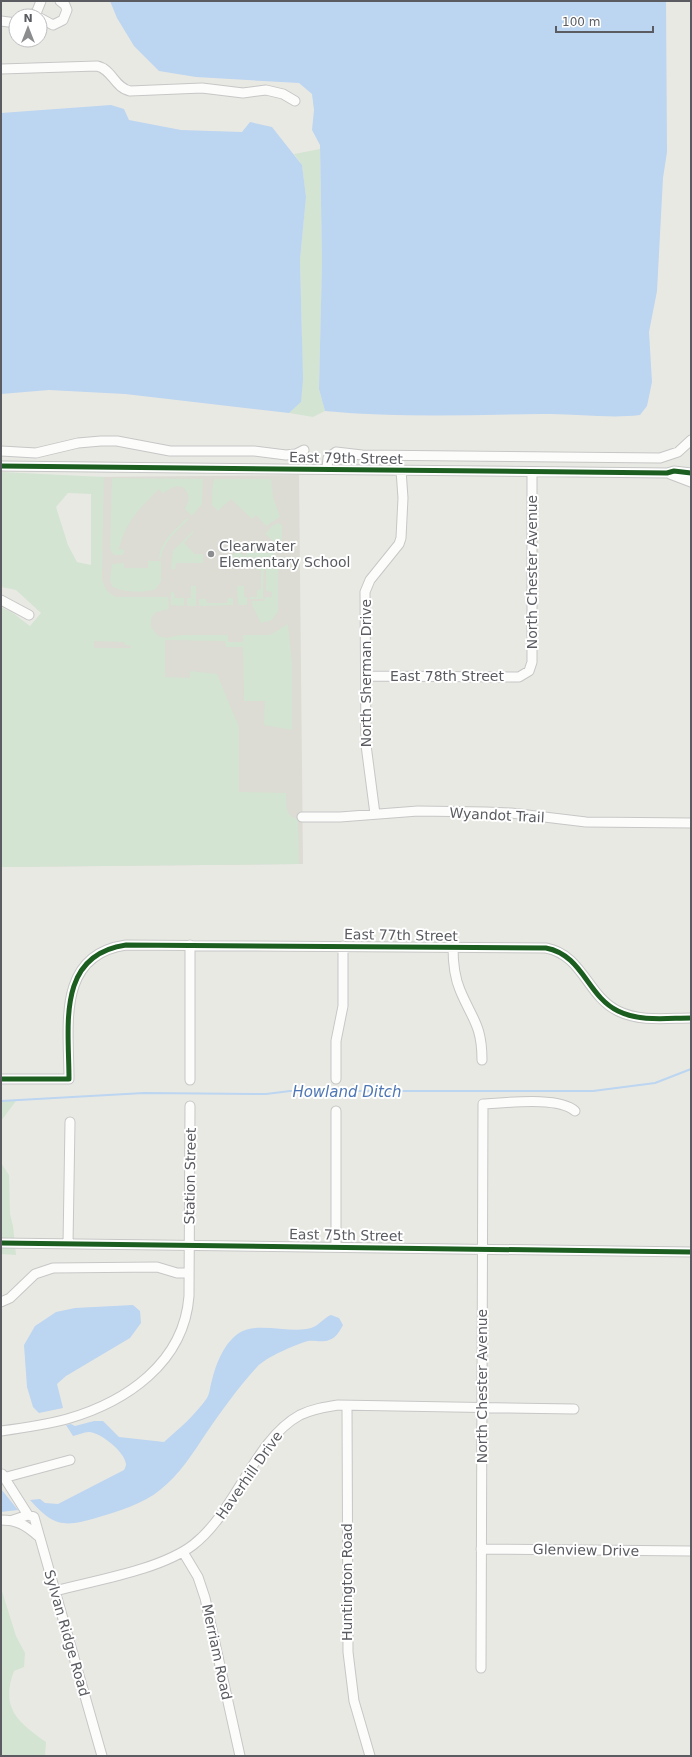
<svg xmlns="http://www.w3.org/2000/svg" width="692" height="1757" font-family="'DejaVu Sans',sans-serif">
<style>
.education{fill:#dcdbd4}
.green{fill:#d3e4d2;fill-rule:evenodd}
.water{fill:#bcd5f0}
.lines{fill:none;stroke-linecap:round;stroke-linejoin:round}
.stream{stroke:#bcd5f0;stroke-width:2}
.minor-casing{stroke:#c6c7c6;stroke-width:11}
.minor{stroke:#fcfcfb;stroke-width:9}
.cycleway-casing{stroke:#fff;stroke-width:8}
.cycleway{stroke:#1b5e20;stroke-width:5}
.poi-dot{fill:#8c8d8f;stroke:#fff;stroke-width:1.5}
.labels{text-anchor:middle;stroke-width:4;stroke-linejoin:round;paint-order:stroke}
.street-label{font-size:14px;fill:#5a5c61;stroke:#fff}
.poi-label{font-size:14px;fill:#5a5c61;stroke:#fff;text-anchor:start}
.water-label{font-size:15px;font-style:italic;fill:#4e77b4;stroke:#fff}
</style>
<rect width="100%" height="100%" fill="#e9e9e4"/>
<path class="education" d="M299,475L303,864L1,867V797L92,644L91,477Z"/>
<path class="green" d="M320,149L322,261L319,389L325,411L313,417L289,413L301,402L302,345L300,260L306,197L302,165L294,154Z
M1,472L104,477L102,578C104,588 108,594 117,597H168L169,609L156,612L151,618V627L158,636L166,638L181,635H228V642H243V635H270L288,624L292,663V730L264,725L265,701H244L243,647H226L225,641L165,640V677L190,678V671L217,674L239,727V792L286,793C287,804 284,816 298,819L299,864L1,867V607L13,613L30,626L41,613L16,590L1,587ZM68,493L91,494V565L77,562L68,545L56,507ZM94,641L124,642L125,645L131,646V648H94Z
M112,478L203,479L202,504L192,516L185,509L189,499C186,481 173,485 163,494L159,489C139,509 126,521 119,549L124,550V553L122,555H115L112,553L110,549Z
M215,479H271L273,497L280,517L266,526L256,515L252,519L231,499L218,511L212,505L213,482Z
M187,518L189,519C177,531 163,541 161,559H159C160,541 175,530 187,518Z
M278,523L282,525V539L280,543L277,544L265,534L272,526Z
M193,531L194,532L184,543L195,554H203V563H176L175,569H171L173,551Z
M252,548V552L274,553L278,560H232V556L238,551L244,556Z
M148,561H161V581L156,589C148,593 119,593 112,586L110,580L112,564L124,563V568H148Z
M266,562H278V611L272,620L261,623L252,605V601H263L266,597H272V592L266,591Z
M257,563H264L263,599H250V597H257V590L261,589V570H257Z
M191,586H196V606H187V598H191Z
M237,586H244V597H247V605H238Z
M171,592H174L175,598H184V606L171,605Z
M228,598H233V605L199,606V599H206L207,603H227Z
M1,1101H16L1,1121Z
M1,1163L9,1175L10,1214L13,1226L16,1255L1,1254Z
M1,1588L16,1636L25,1653L24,1667L14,1671C0,1708 18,1722 46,1742L45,1756H1Z"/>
<path class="water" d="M110,1H666L667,152L663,178L657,291L649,332L652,382L647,406L640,415C607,419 575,413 542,414C469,415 397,418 325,411L319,389L322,261L320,145L312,130L314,110L312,94L299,83L196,77L159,71L134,46L117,18Z
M111,105L124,109L129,120L181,130L242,132L250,122L272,127L302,165L306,197L300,260L303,379L301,402L289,413L125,394L49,390L1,394V113Z
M133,1305L140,1311L141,1323L130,1338L66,1376L57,1384L63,1408L39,1413L33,1407L27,1387L24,1345L35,1326L56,1312L75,1308Z
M331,1315L339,1318L343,1325C340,1331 336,1338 329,1340C323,1343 314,1340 308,1341C295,1345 266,1357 257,1367C238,1388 223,1409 207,1432C193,1453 180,1474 160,1490C143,1504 119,1511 99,1517C65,1527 55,1528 30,1500L40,1499L45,1503L58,1504L124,1470C125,1468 126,1466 126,1464C125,1452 100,1432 89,1432C84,1432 78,1435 73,1436L66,1425L71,1424L75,1426L94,1421H103L119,1437L164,1442C180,1428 195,1415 207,1398C210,1393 210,1386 212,1380C216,1364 224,1343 239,1333C257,1321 291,1334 311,1328C320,1325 323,1318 331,1315Z
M1,1489L18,1510L1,1512Z"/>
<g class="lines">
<path class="stream" d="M1,1101L144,1093L266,1094L290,1091H593L655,1083L691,1069"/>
<defs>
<path id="minor" d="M32,16L37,11L41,1
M40,18L53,25L63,20L67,10L65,5L60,1
M1,21L16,23
M1,69L97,66C112,69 115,88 130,91L202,88L243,93L266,90L283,94L295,101
M1,451L36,453L78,443L101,441H117L170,451H254L286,455L296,454L304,450
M1,466L667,473L674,471L691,473
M327,469L328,458L336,452L362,455L660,458L678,452L691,440
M670,474L691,482
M1,600L29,615
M366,676L519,677L529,671L532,662V472
M375,814L366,745L365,592L370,580L399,544L401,538L403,498L401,470
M302,817H340L418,811L486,812L511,813L586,822L691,823
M453,947C453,962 454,976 460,990C472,1019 482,1025 482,1060
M1,1079H69C69,1026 56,955 126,945L546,948C583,955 587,996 618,1011C640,1022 667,1018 691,1018
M336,1079V1041L343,1006V946
M190,1080V945
M1,1243L691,1252
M68,1244L70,1122
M336,1247V1111
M1,1302L10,1298L35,1274L53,1268L157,1267L177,1273H189
M347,1406L348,1652L354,1701L370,1756
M1,1431C23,1428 45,1425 67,1419C126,1402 184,1363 189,1296L190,1106
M2,1474L28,1515
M3,1478L70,1460
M1,1520C17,1520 26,1525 38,1536
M13,1520L28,1515L34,1517L102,1756
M481,1549L691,1551
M183,1552L198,1577L205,1598L240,1756
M55,1591C96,1580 160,1570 193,1545C236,1512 254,1440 300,1415C312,1409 325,1407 338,1405L574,1409
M481,1668L483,1104C505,1103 559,1096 575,1111"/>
</defs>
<use href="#minor" class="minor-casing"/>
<use href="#minor" class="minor"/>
<defs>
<path id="cycleway" d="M1,466L667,473L674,471L691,473
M1,1079H69C69,1026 56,955 126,945L546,948C583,955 587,996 618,1011C640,1022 667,1018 691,1018
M1,1243L691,1252"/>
</defs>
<use href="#cycleway" class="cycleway-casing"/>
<use href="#cycleway" class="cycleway"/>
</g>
<circle class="poi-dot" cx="211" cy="554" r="4"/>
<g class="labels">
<g class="street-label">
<text transform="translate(346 458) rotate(1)" y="5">East 79th Street</text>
<text transform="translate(532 572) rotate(-90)" y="5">North Chester Avenue</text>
<text transform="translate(366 673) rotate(-90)" y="5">North Sherman Drive</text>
<text x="447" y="681">East 78th Street</text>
<text transform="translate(497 815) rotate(3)" y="5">Wyandot Trail</text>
<text transform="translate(401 935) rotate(1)" y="5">East 77th Street</text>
<text transform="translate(190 1176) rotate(-89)" y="5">Station Street</text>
<text transform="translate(346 1235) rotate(1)" y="5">East 75th Street</text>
<text transform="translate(482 1386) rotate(-90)" y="5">North Chester Avenue</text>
<text transform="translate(249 1475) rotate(-55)" y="5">Haverhill Drive</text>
<text transform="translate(586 1550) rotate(1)" y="5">Glenview Drive</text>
<text transform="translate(347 1582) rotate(-90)" y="5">Huntington Road</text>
<text transform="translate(67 1633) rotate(74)" y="5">Sylvan Ridge Road</text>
<text transform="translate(217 1652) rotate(78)" y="5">Merriam Road</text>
</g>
<g class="poi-label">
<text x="219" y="551">Clearwater<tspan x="219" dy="16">Elementary School</tspan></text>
</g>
<g class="water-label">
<text x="347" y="1097">Howland Ditch</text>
</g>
</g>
<rect width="692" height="1757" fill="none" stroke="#5a5c61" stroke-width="4"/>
<g transform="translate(28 28)"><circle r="19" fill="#ffffff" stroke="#bdbec0"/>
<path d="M0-3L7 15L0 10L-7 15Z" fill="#8c8d8f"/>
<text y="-6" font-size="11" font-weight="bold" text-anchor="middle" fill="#5a5c61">N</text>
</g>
<path d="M556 26v6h97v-6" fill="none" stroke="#5a5c61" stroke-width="2"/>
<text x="562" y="26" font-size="12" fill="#5a5c61" stroke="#ffffff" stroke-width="3" paint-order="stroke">100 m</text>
</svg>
